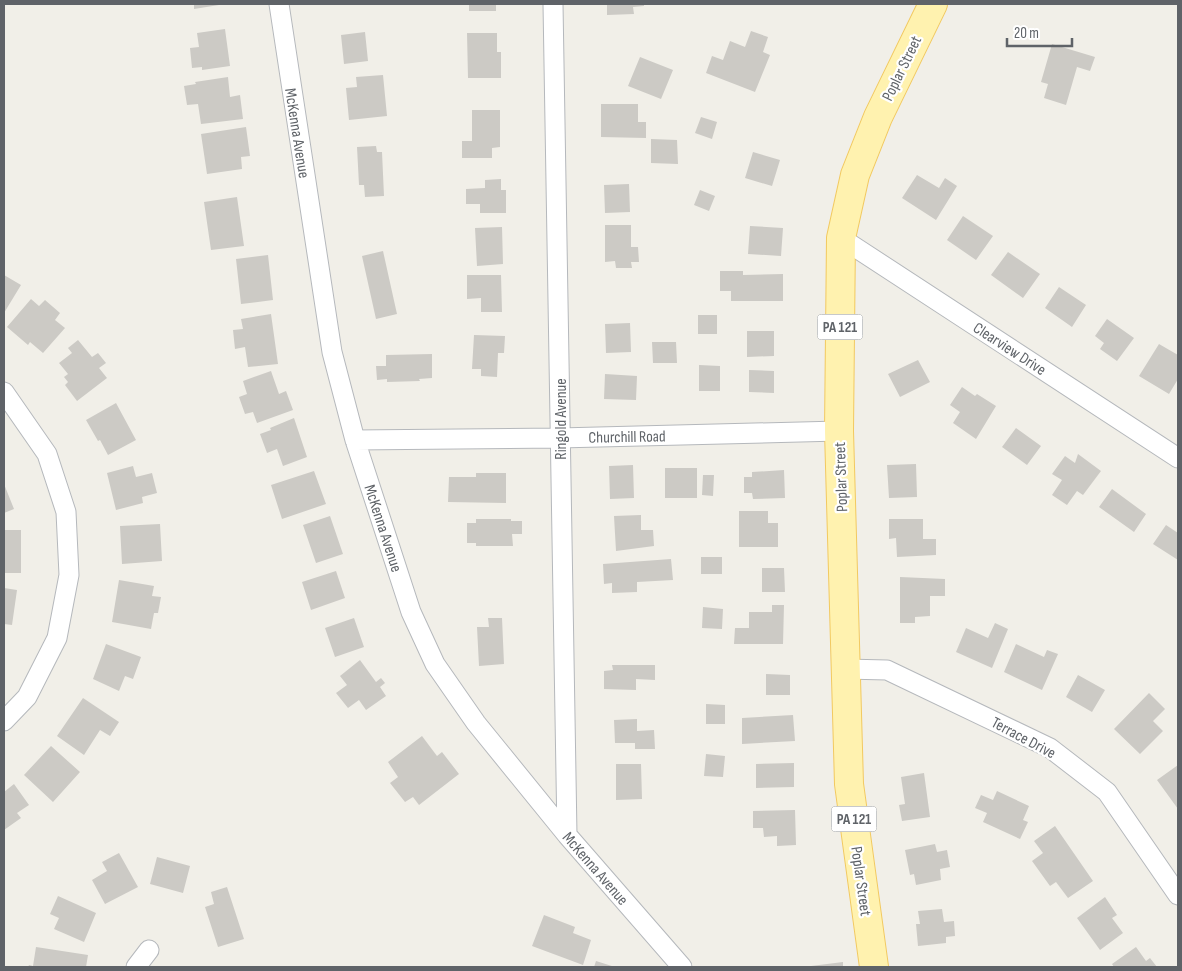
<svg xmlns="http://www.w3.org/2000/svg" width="1182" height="971" font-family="'Sofia Sans Condensed',sans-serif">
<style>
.building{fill:#cccac5}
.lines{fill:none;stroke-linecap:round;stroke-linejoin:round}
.street-casing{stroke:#b5b8bc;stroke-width:21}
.primary-casing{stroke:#f2c960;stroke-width:30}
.street{stroke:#fff;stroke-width:19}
.primary{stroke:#fff2af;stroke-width:28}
.labels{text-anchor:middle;stroke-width:4.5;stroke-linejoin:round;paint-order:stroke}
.shield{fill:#fff;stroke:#8f9295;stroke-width:1}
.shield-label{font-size:15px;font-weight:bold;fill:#5f6368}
.street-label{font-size:16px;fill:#5f6368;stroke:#fff}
</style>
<rect width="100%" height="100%" fill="#f1efe8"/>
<path class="building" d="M194,4H219V5L194,9Z
M469,4H496V11H469Z
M607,4H644V6L633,7L634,14L607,15Z
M225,29L230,66L202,70V67L192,68L190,48L199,47L197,33Z
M751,31L768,37L763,52L770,55L755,92L706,73L712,56L723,60L730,41L745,47Z
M365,32L368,61L344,64L341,35Z
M467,33H497V52H501V78H468Z
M1052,44L1095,57L1090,71L1077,67L1066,105L1044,98L1048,84L1041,82Z
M640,57L673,70L661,99L628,86Z
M383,75L387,116L349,120L346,88L357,87L356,77Z
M228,77L230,97L240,95L243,119L201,124L198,104L187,105L184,86L196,84L195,82Z
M601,104H638V122H646V138L601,137Z
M472,110H500V147L492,148V158H462V141H472Z
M701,117L717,122L712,139L695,133Z
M246,127L250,156L241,157L242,169L207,174L201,134Z
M651,139L677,140L678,164L651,163Z
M376,146L377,152H382L384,196L365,197L364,185H359L357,147Z
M753,152L780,160L772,186L745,178Z
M917,175L939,188L945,178L957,186L936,220L902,198Z
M501,179V190H506V213H480V204H466V189L485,188V180Z
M629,184L630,212L605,213L604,185Z
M700,190L715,196L709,211L694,205Z
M237,197L244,246L211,250L204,202Z
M963,216L993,236L976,260L947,240Z
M605,225H631V247H638L639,262H631L632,268H616L615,261L605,262Z
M750,226L783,228L781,256L748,254Z
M502,227L503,264L477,266L475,228Z
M383,251L397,314L376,319L362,256Z
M1008,252L1040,274L1023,298L991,275Z
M268,255L273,300L241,304L236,259Z
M720,271H743V275L783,274V301H731V291H720Z
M4,275L21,285L4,313Z
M467,275H501L502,312H481V298L467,299Z
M1059,287L1086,305L1072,327L1045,308Z
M31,299L39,306L45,300L60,313L55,320L65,328L43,353L30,342L28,345L7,327Z
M271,314L278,364L248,367L245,347L235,349L233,330L243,329L241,319Z
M698,315H717V334H698Z
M1107,319L1134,338L1117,361L1100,349L1104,343L1095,336Z
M630,323L631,352L606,353L605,324Z
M747,331H774V356L747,357Z
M474,335L505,336L504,353H498L497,377L481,376V369H472Z
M78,340L92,357L98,353L106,363L99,368L107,378L77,401L65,385L68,382L64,377L68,374L59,363L72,353L68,348Z
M652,342H676L677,363H653Z
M1159,344L1178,355V379L1169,394L1139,376Z
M432,354V378L419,379L420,381L387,382V379L377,380L376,366H386V355Z
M918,360L930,382L900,397L888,374Z
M699,365L720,366V391H699Z
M749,370L774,371V393L749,392Z
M271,371L279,394L286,391L293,410L257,423L253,412L245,414L239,397L247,394L243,381Z
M605,374L637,376L636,400L604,399Z
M962,387L975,396L977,394L996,406L976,439L953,423L960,412L950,405Z
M116,403L136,440L108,455L100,440L98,441L86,420Z
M294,418L307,457L283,466L277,449L267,453L260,434L271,430L270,428Z
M1016,428L1041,446L1027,465L1002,447Z
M1078,454L1101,471L1083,495L1077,491L1067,505L1052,495L1062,480L1052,474L1065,456L1075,463Z
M916,464L917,497L889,498L887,465Z
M633,465L634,498L610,499L609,466Z
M133,466L136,477L152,473L157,493L142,497L143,503L116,510L107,473Z
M665,468H697V498H665Z
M784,470L785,498L753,499L752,493H744V477H752V472Z
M314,471L326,504L282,519L271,485Z
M476,473H506V503L448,502L449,477H476Z
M703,475H714L713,496L702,495Z
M4,484L14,509L4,513Z
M1112,489L1146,514L1134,532L1099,507Z
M739,511H768V523H778V547H739Z
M641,515V530H653L654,546L616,551L614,516Z
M330,516L343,554L316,563L303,525Z
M476,519H511V521H522V534H512L513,546H476V543H467V523H476Z
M889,519H923V539H936V555L897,557L896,538L889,539Z
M160,524L162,561L122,564L120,526Z
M1166,525L1178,533V560L1153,544Z
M4,530H21V573H4Z
M701,557H722V574H701Z
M671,559L673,580L637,582V592L612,593V583L604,584L603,564Z
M762,568H784L785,592H762Z
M336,571L345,598L311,610L302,582Z
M900,577L945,579V596H930V616L915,617V623H900Z
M119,580L154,586L152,596L161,597L158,613H154L151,629L112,622Z
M4,588L17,590L12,625L4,624Z
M772,605H784L783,644H734L735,628H749V612H772Z
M703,607L723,609L722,629L702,628Z
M354,618L364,647L335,657L325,628Z
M488,618H502L504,664L479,666L477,627H489Z
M995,623L1008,629L992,668L956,652L966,628L988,638Z
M106,644L141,657L133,679L125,676L119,691L93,679Z
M1016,644L1044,657L1047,650L1058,654L1042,690L1004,672Z
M360,660L376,682L381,678L385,683L380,687L386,696L366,710L359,700L348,708L336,693L347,685L340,676Z
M612,665H655V680L636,679V690L604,689V671L613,670Z
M766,674L790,675V695H766Z
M1078,675L1105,690L1092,712L1066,697Z
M1149,693L1165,709L1153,721L1163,731L1140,754L1114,729Z
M83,698L119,722L110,736L100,730L84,755L57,736Z
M706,704L725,705V724H706Z
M793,715L795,741L742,744V718Z
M637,719V731L654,730L655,749H635V743H615L614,720Z
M422,736L437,756L442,752L459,774L419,805L413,797L405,802L390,783L398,777L388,762Z
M51,746L80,772L53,802L24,775Z
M706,754L725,756L723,777L704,776Z
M794,763V787L756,788V764Z
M616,764H641L642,799L616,800Z
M1178,765V809L1157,780Z
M924,773L930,817L902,821L899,805L905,804L901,777Z
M14,784L29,805L17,813L21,818L4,830V792Z
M997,791L1029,806L1023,820L1028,822L1020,839L983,822L987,813L975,808L981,795L993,800Z
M795,810L796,845L777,846V836L764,837L763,828H753V811Z
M1055,826L1093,881L1068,898L1056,882L1050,886L1032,861L1043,853L1034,841Z
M935,844L937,852L947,850L950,867L940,869L941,880L916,885L914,874L910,875L905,850Z
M119,853L138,887L105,904L92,880L107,871L102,862Z
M157,857L190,866L183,893L150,884Z
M227,887L244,939L218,947L205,907L214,904L211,892Z
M58,896L96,913L84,942L54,929L59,918L50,914Z
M1105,897L1117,915L1112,918L1123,933L1100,950L1077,918Z
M942,909L944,922L954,921L955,936L946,937V943L918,946L916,924H920L918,911Z
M544,915L575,927L573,933L591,940L583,965L532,946Z
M36,947L88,955L86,967H28L29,965L33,966Z
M1136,947L1146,961L1150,958L1157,967H1114L1112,964Z
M596,961L615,967H594Z
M843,962V967H811V966Z"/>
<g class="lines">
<defs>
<path id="street" d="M279,4L332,352L355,440L411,612L435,664L476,723L567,835L682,967
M553,4L567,835
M841,238L1178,458
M4,392L47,454L66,512L69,575L57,638L27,697L4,721
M355,440L559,438L839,431
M845,669L887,670L1050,748L1107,792L1178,895
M136,967L149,950"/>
<path id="primary" d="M874,967L849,784L839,431L841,238L855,175L878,117L933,4"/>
</defs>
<use href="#street" class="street-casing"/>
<use href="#primary" class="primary-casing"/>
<use href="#street" class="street"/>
<use href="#primary" class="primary"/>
</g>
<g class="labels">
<g class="shield">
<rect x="817.5" y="314.5" width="45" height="25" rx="4"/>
<rect x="831.5" y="806.5" width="45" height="25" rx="4"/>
</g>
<g class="shield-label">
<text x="840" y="332">PA 121</text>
<text x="854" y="824">PA 121</text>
</g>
<g class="street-label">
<text transform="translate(901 68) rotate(-64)" y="6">Poplar Street</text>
<text transform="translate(298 133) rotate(81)" y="6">McKenna Avenue</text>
<text transform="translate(1010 348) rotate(33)" y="6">Clearview Drive</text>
<text transform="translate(560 419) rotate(-90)" y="6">Ringold Avenue</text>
<text transform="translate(627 436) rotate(-1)" y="6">Churchill Road</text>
<text transform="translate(840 477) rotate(-92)" y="6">Poplar Street</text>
<text transform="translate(384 528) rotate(72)" y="6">McKenna Avenue</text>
<text transform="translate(1024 737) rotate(28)" y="6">Terrace Drive</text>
<text transform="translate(596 868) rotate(49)" y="6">McKenna Avenue</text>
<text transform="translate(862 881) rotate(82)" y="6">Poplar Street</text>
</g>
</g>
<rect width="1182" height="971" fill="none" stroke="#5f6368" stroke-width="10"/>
<path d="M1007 38v8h65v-8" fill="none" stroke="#5f6368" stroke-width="2.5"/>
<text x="1014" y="38" font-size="15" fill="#5f6368" stroke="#ffffff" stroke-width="4" paint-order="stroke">20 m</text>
</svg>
